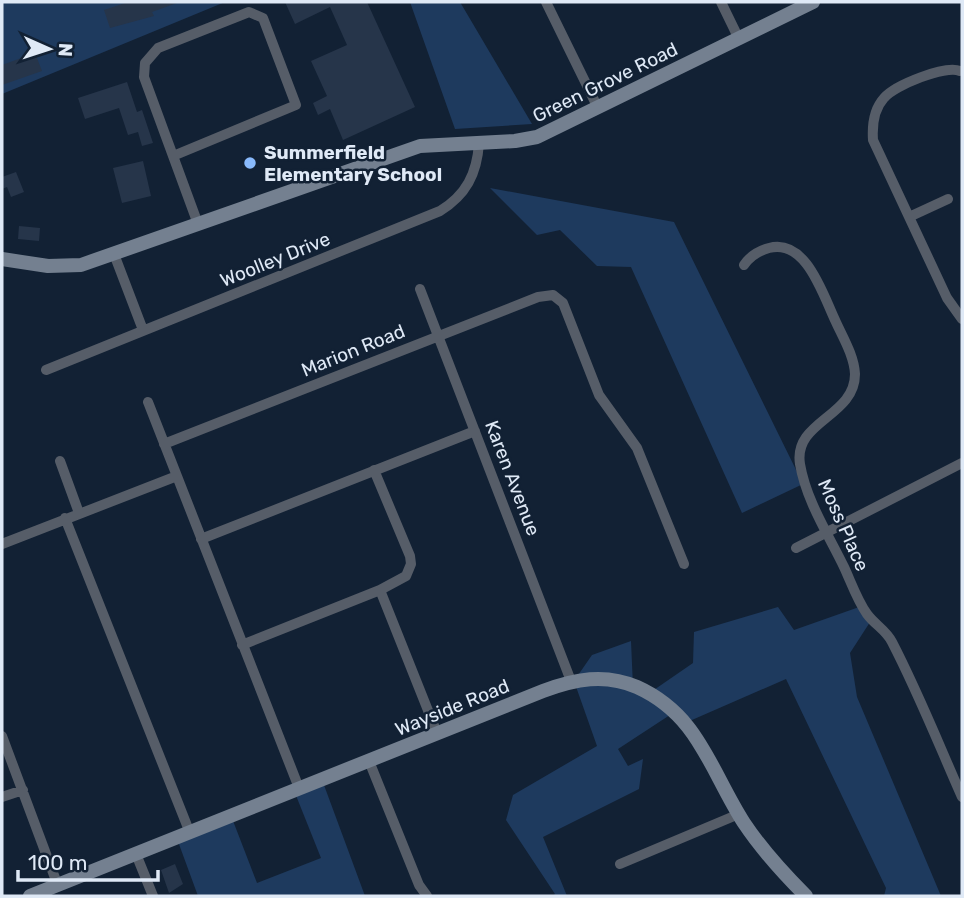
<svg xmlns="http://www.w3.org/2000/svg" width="964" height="898" font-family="Rubik,sans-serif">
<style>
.green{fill:#1e3a5e}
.building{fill:#26354a}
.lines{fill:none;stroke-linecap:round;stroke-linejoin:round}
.street{stroke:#565d68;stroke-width:10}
.secondary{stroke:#748090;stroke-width:14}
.poi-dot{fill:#89bafc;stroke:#122134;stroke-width:2.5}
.labels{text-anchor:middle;stroke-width:5;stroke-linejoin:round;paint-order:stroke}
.street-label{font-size:19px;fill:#dfe9f6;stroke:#122134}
.poi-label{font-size:19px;font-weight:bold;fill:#dfe9f6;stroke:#122134;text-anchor:start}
</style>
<rect width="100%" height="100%" fill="#122134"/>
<path class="green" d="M2,2H225L2,94Z
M410,2H460L532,124L455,129Z
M490,188L674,222L803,484L742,513L631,267L597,266L560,230L537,235Z
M862,606L872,619L850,653L857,697L941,896H884L886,888L786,679L685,723L673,713L618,749L628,766L643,759L639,789L543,837L567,896H553L555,894L506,820L513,795L597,746L574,681L592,655L631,641L633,687L648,694L693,663L694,632L778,607L794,630Z
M321,777L365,896H198L176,836L230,813L257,883L321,858L293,788Z"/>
<path class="building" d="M128,2H177V3L152,12L154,16L110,28L104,10Z
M285,2H367L415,107L343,140L330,109L318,115L313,103L327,96L311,61L347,45L330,7L295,24Z
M35,53L42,71L2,85V65Z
M127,82L137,112L142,110L153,143L142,146L138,132L128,135L119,108L85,119L78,98Z
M143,161L151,196L122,203L113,168Z
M16,172L24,192L11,197L7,187L2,189V177Z
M19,226L40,228L39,241L18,239Z
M175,864L183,884L169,893L161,870Z"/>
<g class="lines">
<path class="street" d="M546,2L598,108
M721,2L739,39
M960,71C945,65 895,85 884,98C874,109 872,125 873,140L947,298L962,319
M173,156L296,105L263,18L249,12L158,48L145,63L144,77L198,224
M909,217L948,199
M114,254L143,330
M744,265C750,256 758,251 769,248C806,238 823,295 835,320C842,336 854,355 855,374C855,417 793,421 800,464C806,500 828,534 844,567C851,582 857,600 867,614C875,625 886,630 892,642C918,692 939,745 962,797
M420,289L571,681
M46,370L440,211C466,195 477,174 479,143
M148,402L299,788
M164,444L538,297L553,295L563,303L599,395L637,448L684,564
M60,461L79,513
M65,518L190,833
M201,539L475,431
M2,544L177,476
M796,548L962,463
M380,590L437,733
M242,645L380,590L406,576L411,564L410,556L374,470
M2,736L58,886
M369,761L419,885L427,896
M2,797L23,790
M136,854L153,896
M620,864L739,814"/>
<path class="secondary" d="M2,259L48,266L81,265L420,146L515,141L537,137L813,2
M30,896L543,691C575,679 605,673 637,687C699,715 710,770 744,823C762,850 783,873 806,896"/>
</g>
<circle class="poi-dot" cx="250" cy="163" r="7"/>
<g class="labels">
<g class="street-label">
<text transform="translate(605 82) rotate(-26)" y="7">Green Grove Road</text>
<text transform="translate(275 259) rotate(-22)" y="7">Woolley Drive</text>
<text transform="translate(353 350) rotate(-22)" y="7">Marion Road</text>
<text transform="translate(513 478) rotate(69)" y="7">Karen Avenue</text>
<text transform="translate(844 525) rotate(66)" y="7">Moss Place</text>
<text transform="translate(452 707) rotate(-22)" y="7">Wayside Road</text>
</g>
<g class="poi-label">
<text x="264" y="159">Summerfield<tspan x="264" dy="22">Elementary School</tspan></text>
</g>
</g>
<rect width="964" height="898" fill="none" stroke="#dfe9f6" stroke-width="7"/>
<g transform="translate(49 49) rotate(93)" stroke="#122134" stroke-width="5" paint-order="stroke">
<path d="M0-5L12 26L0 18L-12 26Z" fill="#dfe9f6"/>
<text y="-10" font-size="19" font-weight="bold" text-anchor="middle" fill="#dfe9f6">N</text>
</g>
<path d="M18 870v10h140v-10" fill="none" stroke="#dfe9f6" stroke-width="3.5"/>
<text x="28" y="870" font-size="21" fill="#dfe9f6" stroke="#122134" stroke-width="5" paint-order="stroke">100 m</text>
</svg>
